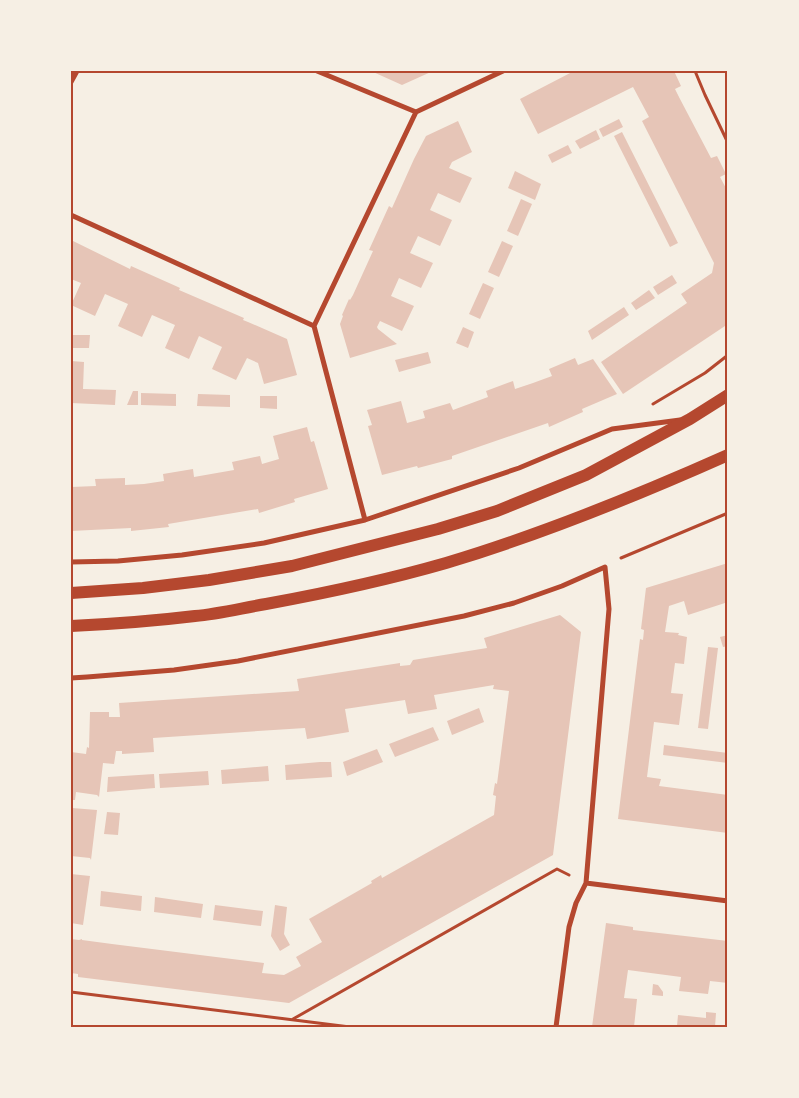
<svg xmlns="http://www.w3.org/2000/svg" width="799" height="1098" font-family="'Fira Sans Condensed',sans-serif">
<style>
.building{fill:#e6c5b7}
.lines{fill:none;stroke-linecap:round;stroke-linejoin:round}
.path{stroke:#b5482f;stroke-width:3}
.minor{stroke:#b5482f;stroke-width:5}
.primary{stroke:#b5482f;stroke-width:12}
.neatline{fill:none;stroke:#b5482f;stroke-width:2}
</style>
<rect width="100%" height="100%" fill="#f6efe4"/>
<path class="building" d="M371,71H433L402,85Z
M574,71H674L681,86L675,89L680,99L711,158L717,156L726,174L720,177L728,192V324L623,394L601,362L687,303L681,294L712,273L714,263L642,121L649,117L633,87L538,134L520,99Z
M619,119L623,127L603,137L599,129Z
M458,121L472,152L452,162L449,168L472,178L460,203L438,193L430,210L452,220L440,246L418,236L410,253L433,263L421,288L399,278L391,296L414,306L402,331L380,321L377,327L378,329L397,344L350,358L340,324L343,316L342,315L349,299L350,300L353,295L373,251L369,250L389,206L392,208L414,159L426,136Z
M596,130L600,139L580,149L575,141Z
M622,132L678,243L670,247L614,136Z
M568,145L572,153L552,163L548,155Z
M515,171L541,184L535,200L508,188Z
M521,199L532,204L518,236L507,231Z
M71,240L130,269L131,266L178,287L180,288L179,290L244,318L243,320L248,322L287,339L297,375L264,384L258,363L247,358L236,380L212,369L222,347L199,336L189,359L165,348L175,325L152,315L142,337L118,326L128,304L105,294L95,316L71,305L81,283L71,279Z
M502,241L513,246L499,277L488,272Z
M672,275L677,283L658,295L653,287Z
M483,283L494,288L480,319L469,314Z
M649,290L655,298L636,310L631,303Z
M624,307L629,315L592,340L588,331Z
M463,327L474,332L468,348L456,343Z
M71,335H90L89,348H71Z
M428,352L431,363L399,372L395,360Z
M575,358L578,365L593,359L617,394L582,409L583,412L549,427L548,423L452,456V459L418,468L417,466L382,475L368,426L372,425L367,410L401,401L407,423L425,418L423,411L450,403L453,410L488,397L486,391L513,381L515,389L533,383L552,376L549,369Z
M71,361L84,362L83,389L116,390L115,405L71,403Z
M133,391H138V405H127Z
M141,393L176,394V406L141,405Z
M198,394L230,395V407L197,406Z
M260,396H277V409L260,408Z
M307,427L311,442L314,441L328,489L294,499L295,502L259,513L258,509L168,524L169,527L131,531V528L71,531V487L96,486L95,479L125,478V485L144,484L164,481L163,474L193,469L194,477L234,470L232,462L260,456L262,464L279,459L273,436Z
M728,563V602L688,615L684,601L669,606L665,632L679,633L678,635L687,637L684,664L675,663L671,693L683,694L679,725L654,722L647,777L661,779L659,786L728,795V833L618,819L640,639L643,640L644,630L641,629L646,588Z
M560,615L581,632L553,855L289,1003L78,977V974L71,973V939L79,940L82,939V940L112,944L264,963L262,973L284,975L301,966L296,957L322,942L309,919L372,883L371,881L381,875L382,878L494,815L496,796L493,795L495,783L497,784L509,691L493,689L494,685L434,695L437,709L408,714L405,700L345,709L349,732L307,739L305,728L153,738L154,752L122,754V751H116L114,764L103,763L99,797L97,795L76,792L75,800H71V752L86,754L87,747L89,748L90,712H109V717H120L119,703L299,691L297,679L400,663V666L410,665L413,660L487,648L484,638Z
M728,635V646L723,647L720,637Z
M708,647L718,648L708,729L698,728Z
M479,708L484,722L452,735L447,721Z
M433,727L439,740L395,757L389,744Z
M664,745L728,753V763L663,755Z
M377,749L383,762L347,776L343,762Z
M320,762H331L332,777L286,780L285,765Z
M268,766L269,781L222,784L221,770Z
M208,771L209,785L160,788L159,774Z
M154,774L155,788L107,792L108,777Z
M72,808L97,810L91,860L90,858L71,856Z
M107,812L120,813L118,835L104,834Z
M71,874L90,876L83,925L71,923Z
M101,891L142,896L141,911L100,906Z
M155,897L203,904L201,918L154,912Z
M215,905L263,911L261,926L213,920Z
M275,905L287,907L284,934L290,945L280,951L271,936Z
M606,923L633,927V930L728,941V983L710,981L708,994L679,991L681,977L628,970L624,998L637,999L634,1027H592Z
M653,984L658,985L663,992V996L652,995Z
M706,1012L716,1013L715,1027L677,1026L678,1015L706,1018Z"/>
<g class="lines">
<path class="path" d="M695,71L705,95L728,143
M653,404L705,373L728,355
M621,558L728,513
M71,992L350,1027
M293,1019L557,869L569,875"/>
<path class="minor" d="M71,82L77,71
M416,112L503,71
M71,215L314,326L416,112L317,71
M314,326L365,520
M71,562L118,561L182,555L264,543L365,520L519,468L612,429L680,420
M71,678L87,677L174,670L238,661L464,616L514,603L562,586L605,567L609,609L586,883L576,903L569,927L556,1027
M586,883L728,901"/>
<path class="primary" d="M71,593L143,588L209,580L292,566L438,529L497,511L586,475L690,419L728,395
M71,626C113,624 154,621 195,616C219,614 242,608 266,604C326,593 387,580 446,563C543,534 636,496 728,455"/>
</g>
<rect width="799" height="1098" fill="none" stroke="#f6efe4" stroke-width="145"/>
<rect x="72" y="72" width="654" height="954" class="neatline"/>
</svg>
